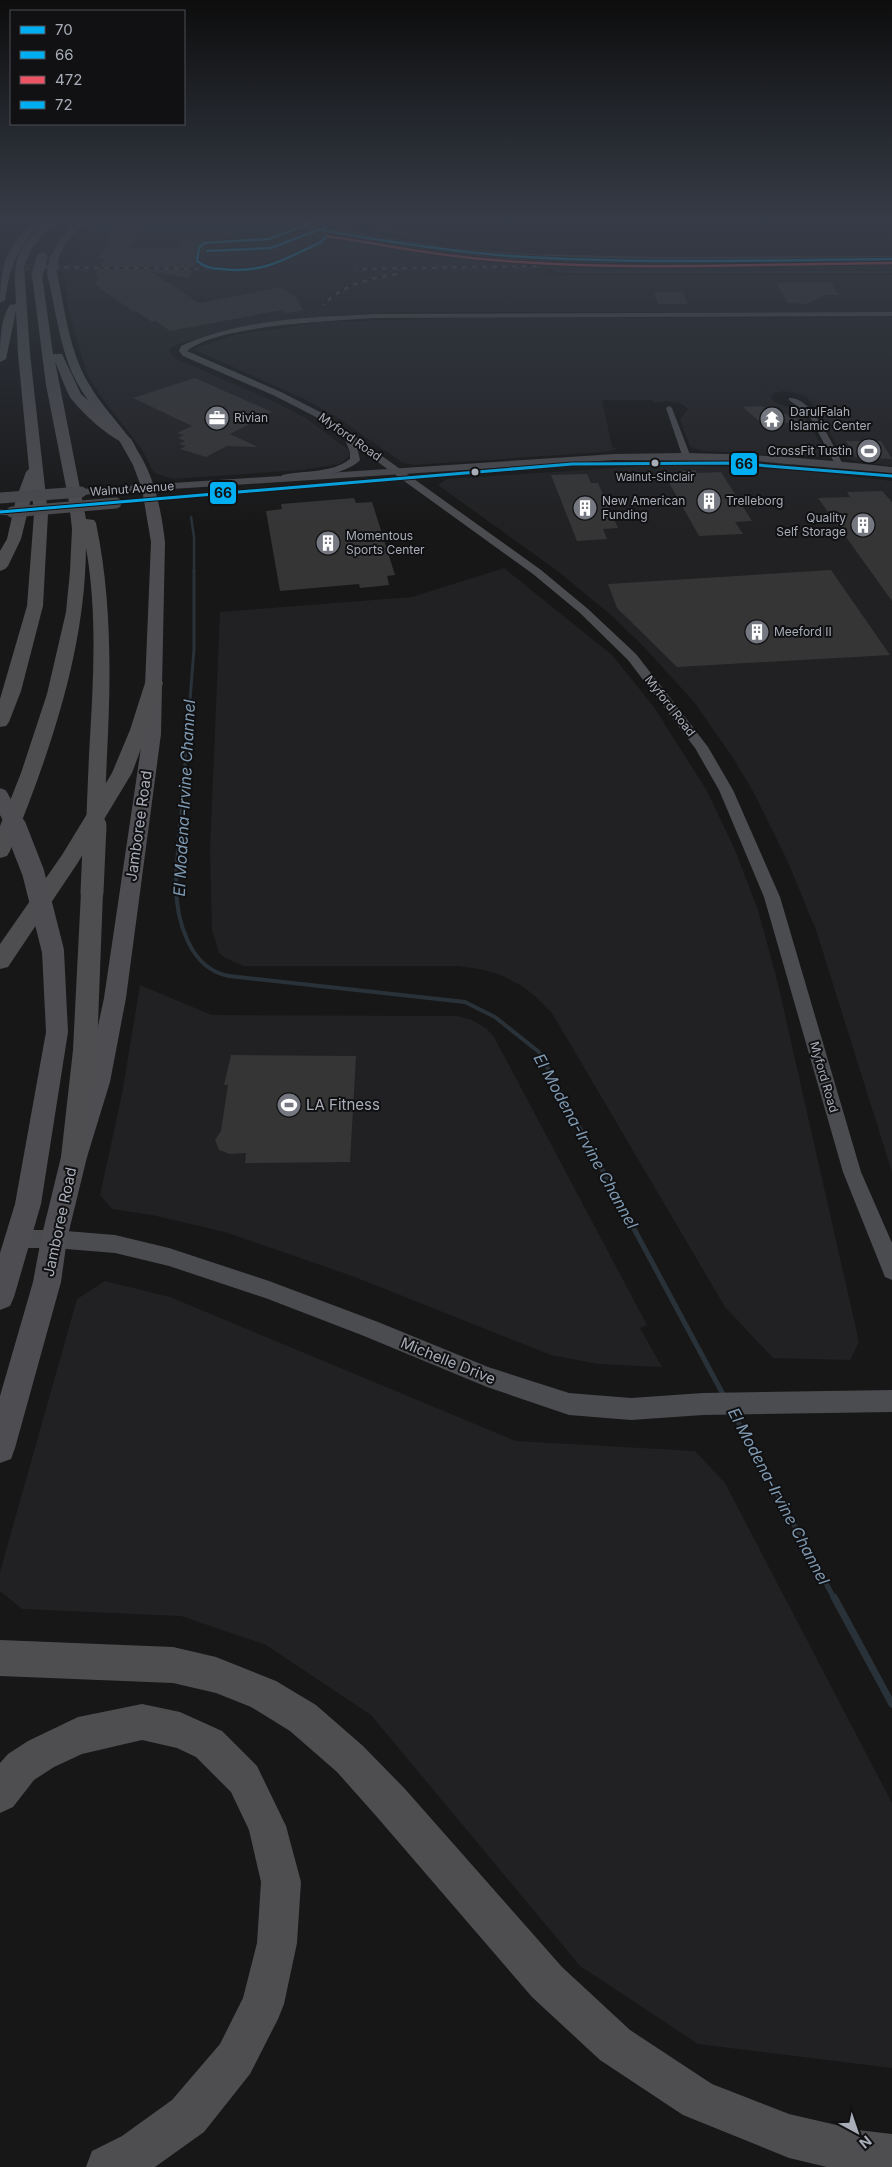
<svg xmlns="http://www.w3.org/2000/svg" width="892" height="2167" font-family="Inter,sans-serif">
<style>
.built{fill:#212123}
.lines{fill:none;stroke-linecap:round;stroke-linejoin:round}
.stream-far5{stroke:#2a3239;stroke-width:2}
.stream-far4{stroke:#2a3239;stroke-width:2.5}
.stream-far3{stroke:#2a3239;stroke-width:3}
.stream-far2{stroke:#2a3239;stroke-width:4}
.stream-far1{stroke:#2a3239;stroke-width:5}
.stream{stroke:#2a3239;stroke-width:7}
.building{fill:#353536}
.minor{fill:#4b4c50;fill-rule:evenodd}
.tertiary{fill:#4b4c50;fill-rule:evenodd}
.secondary{fill:#4a4a4e;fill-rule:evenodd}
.primary{fill:#4d4f52;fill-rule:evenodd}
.trunk{fill:#4e4e52;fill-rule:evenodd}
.motorway{fill:#4e4e51;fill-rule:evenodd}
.rail-casing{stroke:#4b4c4f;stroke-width:2.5}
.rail{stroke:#111113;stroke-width:2;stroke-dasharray:5;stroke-linecap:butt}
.secondary-bridge{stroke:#4a4a4e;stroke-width:11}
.primary-bridge{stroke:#4d4f52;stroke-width:9}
.trunk-bridge-far1{stroke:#4e4e52;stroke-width:17}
.trunk-bridge{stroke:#4e4e52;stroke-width:22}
.motorway-bridge-far2{stroke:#4e4e51;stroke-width:11}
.motorway-bridge-far1{stroke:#4e4e51;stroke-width:18}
.motorway-bridge{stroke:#4e4e51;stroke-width:23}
.bus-1-casing{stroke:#111113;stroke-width:4.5}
.bus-2-casing{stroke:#111113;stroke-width:5}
.bus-3-casing{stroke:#111113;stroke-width:4.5}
.bus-4-casing{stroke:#111113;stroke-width:4.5}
.bus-1{stroke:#00aff2;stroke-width:2.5}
.bus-2{stroke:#00aff2;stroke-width:3}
.bus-3{stroke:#ec5566;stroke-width:2.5}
.bus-4{stroke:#00aff2;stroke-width:2.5}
.bus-dot{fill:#a8adb8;stroke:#111113;stroke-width:2}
.labels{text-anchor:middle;stroke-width:4;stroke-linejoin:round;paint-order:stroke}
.far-bus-label{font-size:11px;fill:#a8adb8;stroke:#111113}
.far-poi-label{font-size:12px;fill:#a8adb8;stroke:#111113;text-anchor:start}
.far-street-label{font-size:12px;fill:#a8adb8;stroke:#111113}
.street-label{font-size:15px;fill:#a8adb8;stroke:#111113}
.poi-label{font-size:15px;fill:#a8adb8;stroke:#111113;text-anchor:start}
.water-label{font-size:16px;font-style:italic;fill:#7f9bb3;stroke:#111113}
.line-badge{stroke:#111113;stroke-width:2}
.pale-badge-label{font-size:14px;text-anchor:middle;font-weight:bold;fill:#111}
</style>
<rect width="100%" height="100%" fill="#171717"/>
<path class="built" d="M93,223H264L299,230L301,232L329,234L410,248L485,257L484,262L539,261L547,264L562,262H892V270L568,271L546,267L538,270H545L547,275H892V312H395L323,316L322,322L460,318L892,317V466L856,461L843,457L818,412L806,396L784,391L774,393L771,397L774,402L801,411L826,453H823L822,456L816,457L785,455L796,470L892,481V1172L816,930L787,860L754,793L733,758L694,702L644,647L611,615L556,570L438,485L447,479L643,466H705L782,470L772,455L704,451L690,447L680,419L688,409L682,404L666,401L655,403L651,400H602L612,447L617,449L605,452L414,465L403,463L335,416L304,399L193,349L235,335L316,323L317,317L231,329L178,344L169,349L170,352L174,358L271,400L307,419L349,450L350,455L340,464L301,470L172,479L154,473L141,448L99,394L87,374L68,310L64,270L0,271V264H68L82,248L77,247Z
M504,568L612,655L654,707L707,791L735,850L758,910L778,984L859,1342L850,1360L773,1358L725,1307L552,1013L536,997L522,986L501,975L479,969L458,966H244L225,958L219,953L212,930L210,851L220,612L412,597Z
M140,985L212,1015L457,1016L472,1020L487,1029L494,1037L647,1325L640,1328L662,1367L598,1364L551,1355L352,1276L225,1232L152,1215L112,1209L100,1195L122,1094Z
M105,1281L170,1297L516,1441L695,1451L725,1483L892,1803V2068L698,2044L580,1966L371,1715L266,1645L181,1616L22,1609L0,1591V1572L77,1299Z"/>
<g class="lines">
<path class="stream-far5" d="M339,223L451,242
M551,267L557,271L570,272H892"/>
<path class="stream-far4" d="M191,517L194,537V571"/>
<path class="stream-far3" d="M180,827L194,649V570"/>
<path class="stream-far2" d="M180,826C179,845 176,865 176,884C176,919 189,969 229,976L465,1002L495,1017L539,1052L598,1162"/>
<path class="stream-far1" d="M597,1160L725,1398
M731,1409L834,1598"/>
<path class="stream" d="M834,1597L892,1704"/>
</g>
<path class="building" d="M110,223H146L131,248H179L185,237L209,238L189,278L152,272L199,303L281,287L296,297L303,311L285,313L282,310L170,331L156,321L152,322L136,311L134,312L95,285L98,276H94L106,258H98L110,240Z
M776,283H831L839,295H826L806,304L788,303Z
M654,292H683L688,304H658Z
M195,378L272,412L230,434L258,447L227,446L206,457L180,449L186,446L179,444L185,441L178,438L184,435L177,433L192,426L133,398Z
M761,406L806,421V423H761L743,407Z
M846,441H881L892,459L855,457Z
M696,470L697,473L721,472L752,521L735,522L743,534L699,536L668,481L678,480L673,472Z
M587,474L591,483H598L618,528L603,529L607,539L577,541L551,475Z
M882,491L892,502V601L818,498L850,497L847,492Z
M354,498L356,503L372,502L395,575L387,576L389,585L360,588L359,584L280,591L266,511L282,509L281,504Z
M831,570L890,655L677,667L617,608L608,584Z
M231,1055L356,1056L350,1162L245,1163L246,1153L230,1154L219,1150L215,1140L221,1131L228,1085H224Z"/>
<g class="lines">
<path class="minor" d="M789,398C812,396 833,446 843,464L842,466L835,464L809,415L789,400Z
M669,406L672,408L690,455L689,457L682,455L666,408Z"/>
<path class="tertiary" d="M892,312V316L375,318C332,321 218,325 187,351L281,392L322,413L541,570L588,609L636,654L678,708L708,747L733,790L780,897L861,1172L892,1243V1280L885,1277L843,1172L764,897L719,790L695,748L628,660L580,613L533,574L357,447L360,460C348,474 299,483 282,479V475C304,470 331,474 350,459V452L344,437L316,417L275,396L183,356L179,351L181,346C242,319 310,317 375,314Z
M17,1230H54L115,1235L169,1248L269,1281L378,1322L488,1367L569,1393L631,1398L703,1393L892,1390V1412L703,1415L631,1420L569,1415L487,1387L364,1336L268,1299L169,1266L115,1253L54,1248H17L10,1245L7,1239L10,1233Z"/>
<path class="secondary" d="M685,453C754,454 823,459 892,467V473L754,461L615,460L81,495L75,492L81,489L615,454Z
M0,509H12L18,512L12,515H0Z"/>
<path class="primary" d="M31,223H40C17,251 10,264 5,300L0,303C0,266 6,250 31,223Z
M76,223H85L68,240L57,260H51L50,258L61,237Z
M275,223H296L455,248L526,254L664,257L892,256V262C770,262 647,266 526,260C443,255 361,239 279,225Z
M52,270L57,273C65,310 69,351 89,384C101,405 117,421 131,440L129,443H121C104,421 84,399 72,373C59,342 55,306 47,273Z"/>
<path class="trunk" d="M125,436C132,438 134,444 137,450C155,478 161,509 165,542L161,734L126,998L110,1082L87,1157L67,1239L61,1282L15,1448L11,1459L0,1463V1396L33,1282L41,1239L61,1157L86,1082L104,998L143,734L151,542L142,489L133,465L119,440Z
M53,943L61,946L64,951L68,1032L41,1204L14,1297L10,1306L0,1310V1253L15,1204L46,1032L42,951L45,946Z"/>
<path class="motorway" d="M44,223H53L32,248L24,266L30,354L48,514L43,606L21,691L9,722L6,726L0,727V699L27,606L34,514L32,494L21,539L8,566L5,569L0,571V551L7,539L16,499L26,472L29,469L18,354L16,311L6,359L0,362C0,345 0,318 10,305L16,304C14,262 12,255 44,223Z
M37,272L42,275L53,354H62L81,394L132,440L130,443C116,446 78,409 70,397C64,386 60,373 55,361L86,519L94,520L96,523C112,600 111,677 107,755L105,759L98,761L91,759L89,755C93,687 98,616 86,548C85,654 49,754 10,851L7,856L0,858V826L21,773L47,694L66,612L70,571L72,529L69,502L46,385L32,275Z
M154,678L160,679L163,683L148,730L132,773L77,864L8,967L0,969V944L62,855L112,773L130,730L145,683L148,679Z
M92,885L100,887L103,892L97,1050L87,1157L83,1165L74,1168L65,1165L61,1157L73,1050L81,892L84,887Z
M0,1640L173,1647L216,1657L276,1681L316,1705L363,1746L405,1789L562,1967L630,2030L712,2084L789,2114L858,2130L892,2134V2167H827L789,2158L683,2115L600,2060L532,1997L377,1817L337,1772L290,1731L251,1707L216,1693L173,1683L0,1676Z
M142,1704L180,1712L222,1731L257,1766L286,1826L301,1882L297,1943L284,2004L278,2019L250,2074L204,2132L155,2167H86L92,2151L122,2136L172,2100L220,2044L243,1998L257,1943L261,1882L249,1830L231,1792L196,1757L177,1748L142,1740L82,1754L54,1767L34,1780L13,1807L0,1813V1763L8,1754L28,1741L78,1717Z"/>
<defs>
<path id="rail" d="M29,267L212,269
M357,269L538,266
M324,304C344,284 369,279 396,274"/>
</defs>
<use href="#rail" class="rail-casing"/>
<use href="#rail" class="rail"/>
<path class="secondary-bridge" d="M0,498L81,492
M12,512L116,503"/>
<path class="primary-bridge" d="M52,273L54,258"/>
<path class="trunk-bridge-far1" d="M0,797L16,827"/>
<path class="trunk-bridge" d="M15,826L33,872L53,951"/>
<path class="motorway-bridge-far2" d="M37,275L42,258"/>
<path class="motorway-bridge-far1" d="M95,827L98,755"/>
<path class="motorway-bridge" d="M92,892L95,826"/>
<defs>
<path id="bus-1" d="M320,230C388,241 457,253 526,257C648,264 770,260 892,259
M207,251L271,248L326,227"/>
<path id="bus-2" d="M0,512L572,464L732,463L892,476"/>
<path id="bus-3" d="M326,236C374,243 423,253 472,258C609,272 754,264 892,263"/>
<path id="bus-4" d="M311,223L269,239L204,243L199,248L197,261C204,267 213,269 222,269C263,274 285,259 321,242L326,236"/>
</defs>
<use href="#bus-1" class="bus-1-casing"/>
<use href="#bus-2" class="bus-2-casing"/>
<use href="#bus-3" class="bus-3-casing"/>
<use href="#bus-4" class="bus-4-casing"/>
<use href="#bus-1" class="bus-1"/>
<use href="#bus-2" class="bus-2"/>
<use href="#bus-3" class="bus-3"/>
<use href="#bus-4" class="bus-4"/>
</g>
<linearGradient id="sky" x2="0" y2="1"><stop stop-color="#0d0d0d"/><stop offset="0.42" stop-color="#363c47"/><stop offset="1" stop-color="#363c47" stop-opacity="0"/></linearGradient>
<rect width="892" height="527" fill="url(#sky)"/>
<defs>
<symbol id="office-disc" viewBox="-11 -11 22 22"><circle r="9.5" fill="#757880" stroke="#111113"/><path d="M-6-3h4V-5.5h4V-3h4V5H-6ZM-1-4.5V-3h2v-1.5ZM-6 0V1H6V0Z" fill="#fff"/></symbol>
<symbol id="temple-disc" viewBox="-11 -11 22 22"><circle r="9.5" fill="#757880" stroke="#111113"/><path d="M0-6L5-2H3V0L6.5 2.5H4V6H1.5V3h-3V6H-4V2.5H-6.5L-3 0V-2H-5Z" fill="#fff"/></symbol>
<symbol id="stadium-disc" viewBox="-11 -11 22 22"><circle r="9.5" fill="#757880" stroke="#111113"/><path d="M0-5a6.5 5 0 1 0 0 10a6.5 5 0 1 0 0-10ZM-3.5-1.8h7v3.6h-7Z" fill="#fff"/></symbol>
<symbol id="building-disc" viewBox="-11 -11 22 22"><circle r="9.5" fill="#757880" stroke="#111113"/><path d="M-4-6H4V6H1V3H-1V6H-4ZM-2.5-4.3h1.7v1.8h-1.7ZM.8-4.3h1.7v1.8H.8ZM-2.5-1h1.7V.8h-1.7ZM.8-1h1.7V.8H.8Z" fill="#fff"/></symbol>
</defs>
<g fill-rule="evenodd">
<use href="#office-disc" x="203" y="404" width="28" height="28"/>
<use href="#temple-disc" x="758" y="405" width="28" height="28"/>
<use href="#stadium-disc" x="855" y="437" width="28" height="28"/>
<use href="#building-disc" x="695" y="487" width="28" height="28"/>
<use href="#building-disc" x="571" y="494" width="28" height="28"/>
<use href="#building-disc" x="849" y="511" width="28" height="28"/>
<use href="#building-disc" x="314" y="529" width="28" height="28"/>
<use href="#building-disc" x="743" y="618" width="28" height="28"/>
<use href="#stadium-disc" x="275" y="1091" width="28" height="28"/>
</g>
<g class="bus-dot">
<circle cx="655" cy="463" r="4.5"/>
<circle cx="475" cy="472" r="4.5"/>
</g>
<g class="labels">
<g class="far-bus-label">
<text x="655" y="481">Walnut-Sinclair</text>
</g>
<g class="far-poi-label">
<text x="790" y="416">DarulFalah<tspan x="790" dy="14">Islamic Center</tspan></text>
<text x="234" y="422">Rivian</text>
<text x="852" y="455" text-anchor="end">CrossFit Tustin</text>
<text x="602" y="505">New American<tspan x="602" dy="14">Funding</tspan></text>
<text x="726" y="505">Trelleborg</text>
<text x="846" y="522" text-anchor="end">Quality<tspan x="846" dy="14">Self Storage</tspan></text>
<text x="346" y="540">Momentous<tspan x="346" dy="14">Sports Center</tspan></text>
<text x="774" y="636">Meeford II</text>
</g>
<g class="far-street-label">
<text transform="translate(350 437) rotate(35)" y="4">Myford Road</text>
<text transform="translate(132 489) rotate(-4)" y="4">Walnut Avenue</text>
<text transform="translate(670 706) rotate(52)" y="4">Myford Road</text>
<text transform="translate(824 1077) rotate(74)" y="4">Myford Road</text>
</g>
<g class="street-label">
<text transform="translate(139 826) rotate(-82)" y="5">Jamboree Road</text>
<text transform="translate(60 1222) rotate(-78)" y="5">Jamboree Road</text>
<text transform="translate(448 1361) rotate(22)" y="5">Michelle Drive</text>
</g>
<g class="poi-label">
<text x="306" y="1110">LA Fitness</text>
</g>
<g class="water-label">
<text transform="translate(184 798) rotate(-87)" y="6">El Modena-Irvine Channel</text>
<text transform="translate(586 1141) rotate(61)" y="6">El Modena-Irvine Channel</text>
<text transform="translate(779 1496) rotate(62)" y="6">El Modena-Irvine Channel</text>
</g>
</g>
<g class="line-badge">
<rect x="730" y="452" width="28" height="24" rx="5" fill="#00aff2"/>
<rect x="209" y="481" width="28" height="24" rx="5" fill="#00aff2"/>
</g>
<g class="pale-badge-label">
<text x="744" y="469">66</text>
<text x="223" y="498">66</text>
</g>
<rect x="10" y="10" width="175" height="115" fill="#111113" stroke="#4d4f55"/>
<rect x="20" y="26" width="25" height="8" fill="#00aff2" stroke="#4d4f55"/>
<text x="55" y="35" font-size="15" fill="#a8adb8">70</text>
<rect x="20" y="51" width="25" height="8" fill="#00aff2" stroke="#4d4f55"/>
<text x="55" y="60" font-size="15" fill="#a8adb8">66</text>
<rect x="20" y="76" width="25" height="8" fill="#ec5566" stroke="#4d4f55"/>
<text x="55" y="85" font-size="15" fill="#a8adb8">472</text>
<rect x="20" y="101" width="25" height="8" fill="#00aff2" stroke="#4d4f55"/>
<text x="55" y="110" font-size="15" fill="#a8adb8">72</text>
<g transform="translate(857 2132) rotate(140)" stroke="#111113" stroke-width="4" paint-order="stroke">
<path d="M0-4L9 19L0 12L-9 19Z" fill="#a8adb8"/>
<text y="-8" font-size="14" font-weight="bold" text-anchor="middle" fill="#a8adb8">N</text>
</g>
</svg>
